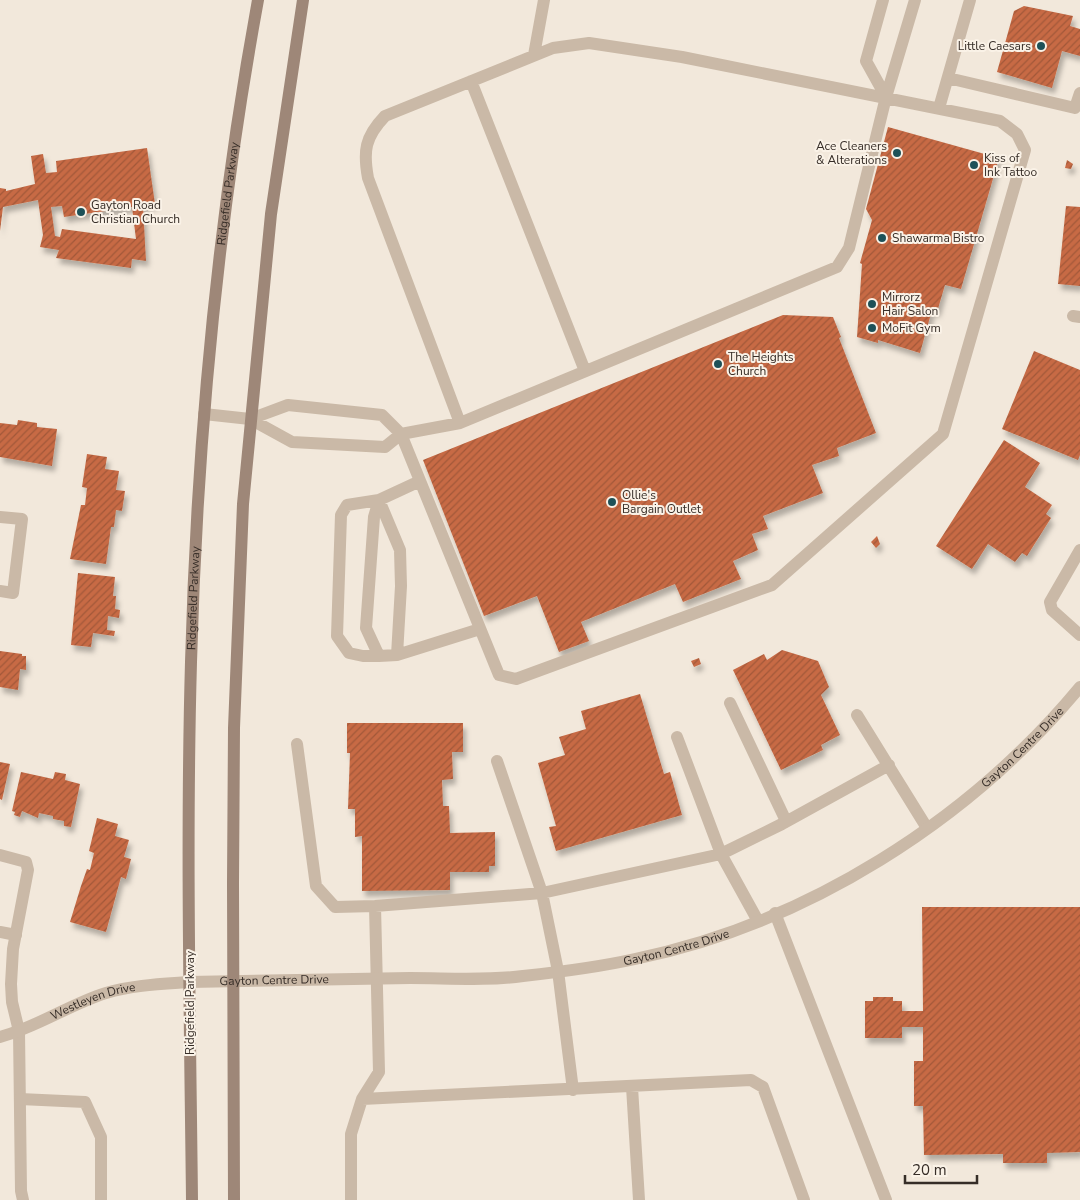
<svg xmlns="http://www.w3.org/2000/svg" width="1080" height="1200" font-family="'Nunito Sans',sans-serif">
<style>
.building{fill:url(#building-hatch);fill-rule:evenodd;filter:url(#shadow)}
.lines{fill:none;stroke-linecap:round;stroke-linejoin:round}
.service{stroke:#cab9a7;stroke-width:12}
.minor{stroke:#cab9a7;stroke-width:12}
.secondary{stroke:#9e8778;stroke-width:12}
.poi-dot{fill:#1d5158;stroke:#faf2e7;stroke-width:2}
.labels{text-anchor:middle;stroke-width:4;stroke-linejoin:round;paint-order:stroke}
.poi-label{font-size:12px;fill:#362d27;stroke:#faf2e7;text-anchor:start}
.street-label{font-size:12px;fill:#362d27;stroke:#faf2e7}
</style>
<defs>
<pattern id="building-hatch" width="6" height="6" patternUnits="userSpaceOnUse" patternTransform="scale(1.25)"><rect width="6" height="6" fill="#c76a44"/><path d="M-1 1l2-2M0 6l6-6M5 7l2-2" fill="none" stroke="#a25839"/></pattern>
<filter id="shadow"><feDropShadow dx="3" dy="5.5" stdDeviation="2.5" flood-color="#0004"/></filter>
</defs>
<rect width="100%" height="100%" fill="#f2e8db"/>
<path class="building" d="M1024,6L1073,16L1070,26L1080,29V56L1062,51L1052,88L997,72L1014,11Z
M888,127L999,158L961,289L945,285L937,312L932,310L920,353L878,340V343L857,337L862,264L860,263L872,220L866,209Z
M147,148L155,204L143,206L146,261L132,259L131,268L56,258L59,250L40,247L43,235L38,200L3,207L0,231V188L6,189V191L35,184L31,156L43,154L46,173L57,172L56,161ZM62,206L64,217L132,207L136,239L62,229L60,237L55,236L51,207Z
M1067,160L1073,164L1071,169L1065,168Z
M1066,206L1080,207V286L1058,284Z
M783,315L833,317L841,337L839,338L876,433L837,448L839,456L812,465L823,493L763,516L768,529L752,534L758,550L733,561L741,579L683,602L675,584L581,622L589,641L559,652L537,596L484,616L423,460Z
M1034,351L1080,370V455L1078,460L1002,429Z
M18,420L37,423V427L57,429L52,466L0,457V423L17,425Z
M1004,440L1040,463L1025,487L1052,505L1046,514L1051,518L1027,556L1022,553L1015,562L988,544L972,569L936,546Z
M87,454L107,457L105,469L119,471L116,490L125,491L122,511L116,510L114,527H111L106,564L70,559L81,505H85L87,488L82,487Z
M877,536L880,544L876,548L871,542Z
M78,573L115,577L113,596H116L115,609L120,610L119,618L108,616L107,630L115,631L114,636L93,633L91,647L71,645Z
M782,650L818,661L829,687L821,695L840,735L821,745L823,750L781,770L733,670L764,654L767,660Z
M0,651L22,654V656H26V670L20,669L18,690L0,687Z
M699,658L701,664L694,667L691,661Z
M640,694L664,774L670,772L682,815L556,851L549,827L556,826L538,763L565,755L559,737L586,729L581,711Z
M347,723H463V752H452L453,779L442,780L443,806H449L450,833L495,832V866H489V872H450V890L362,891V836L355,837V809H348L350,753H347Z
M0,762L10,764L2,800L0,799Z
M21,772L53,779L55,772L66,774L65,780L80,784L71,827L64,826V821L53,819V816L39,813L38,818L22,811L20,817L14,815L15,812L12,811Z
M97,818L118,824L115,836L129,840L124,857L131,859L126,879L121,877L106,932L70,922L81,886L87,869L90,870L94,853L89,851Z
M922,907H1080V1152L1047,1153V1163H1003V1154L924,1155L923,1106H914V1061H923V1027H902V1038H865V1001H873V997H893V1001H902V1011H923Z"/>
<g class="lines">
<path class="service" d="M883,0L866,61L886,97
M534,55L544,0
M948,78L1075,108L1080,93
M471,81L585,371
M939,108L970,0
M1073,316L1080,317
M204,414L250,419L292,442L385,447L401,434L382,415L288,405L250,419
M460,423L368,178C363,151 365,137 385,116L553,48L589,43L682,57L1000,121L1017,134L1025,150L943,434L772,585L516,679L499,675L401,434L460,423L837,267L849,248L886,97L915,0
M420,481L379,500L374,517L366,628L379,656L397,655L480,629
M1080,550L1050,602L1052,610L1080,635
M379,656H363L349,653L337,636L341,515L347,505L379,500L400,550L401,586L397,655
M730,703L786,821
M857,715L927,828
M677,737L721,854L758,921
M297,744L316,886L335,907L375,906L542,893L721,854L782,824L889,765
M497,761L542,893L558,971L573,1090
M775,913L886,1200
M632,1087L639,1200
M362,1099L751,1080L763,1087L804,1200
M351,1200V1134L362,1099L379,1072L375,906"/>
<g class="minor">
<path d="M0,517L22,519L13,593L0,591"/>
<path d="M0,855L26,862L28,870L13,949L11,984L12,1002L19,1031L21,1191L23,1200"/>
<path d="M0,932L16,935"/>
<path id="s1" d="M0,1037C38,1027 70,1004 106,993C133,985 161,984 189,982C263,980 337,979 410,978C447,978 487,981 523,976C560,972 599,967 635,959C806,924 969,821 1080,687"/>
<path d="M20,1099L85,1102L101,1137V1200"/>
</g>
<g class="secondary">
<path id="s2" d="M192,1200C190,1021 186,841 191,662C197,440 218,218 258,0"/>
<path d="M234,1200L233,883L234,728L243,504L271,214L303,0"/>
</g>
</g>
<g class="poi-dot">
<circle cx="1041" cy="46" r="5"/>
<circle cx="897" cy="153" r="5"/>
<circle cx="974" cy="165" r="5"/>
<circle cx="81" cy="212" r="5"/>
<circle cx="882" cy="238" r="5"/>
<circle cx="872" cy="304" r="5"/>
<circle cx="872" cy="328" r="5"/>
<circle cx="718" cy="364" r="5"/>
<circle cx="612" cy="502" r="5"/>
</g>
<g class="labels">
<g class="poi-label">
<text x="1031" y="50" text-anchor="end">Little Caesars</text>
<text x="887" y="150" text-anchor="end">Ace Cleaners<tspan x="887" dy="14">&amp; Alterations</tspan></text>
<text x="984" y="162">Kiss of<tspan x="984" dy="14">Ink Tattoo</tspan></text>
<text x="91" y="209">Gayton Road<tspan x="91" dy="14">Christian Church</tspan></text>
<text x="892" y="242">Shawarma Bistro</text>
<text x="882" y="301">Mirrorz<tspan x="882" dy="14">Hair Salon</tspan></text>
<text x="882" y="332">MoFit Gym</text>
<text x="728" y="361">The Heights<tspan x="728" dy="14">Church</tspan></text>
<text x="622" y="499">Ollie's<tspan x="622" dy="14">Bargain Outlet</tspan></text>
</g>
<g class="street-label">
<text dy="4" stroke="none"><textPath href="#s2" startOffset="1008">Ridgefield Parkway</textPath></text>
<text dy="4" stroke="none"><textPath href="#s2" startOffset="602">Ridgefield Parkway</textPath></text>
<text dy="4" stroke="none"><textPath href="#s1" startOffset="1094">Gayton Centre Drive</textPath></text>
<text dy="4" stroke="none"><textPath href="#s1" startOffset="689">Gayton Centre Drive</textPath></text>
<text dy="4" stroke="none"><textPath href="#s1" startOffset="284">Gayton Centre Drive</textPath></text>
<text dy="4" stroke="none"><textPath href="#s1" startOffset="100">Westleyen Drive</textPath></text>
<text transform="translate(190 1003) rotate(-90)" y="4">Ridgefield Parkway</text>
</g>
</g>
<path d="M905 1175v8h72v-8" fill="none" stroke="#362d27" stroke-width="2.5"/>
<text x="912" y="1175" font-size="15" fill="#362d27" stroke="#faf2e7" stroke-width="4" paint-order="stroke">20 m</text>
</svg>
